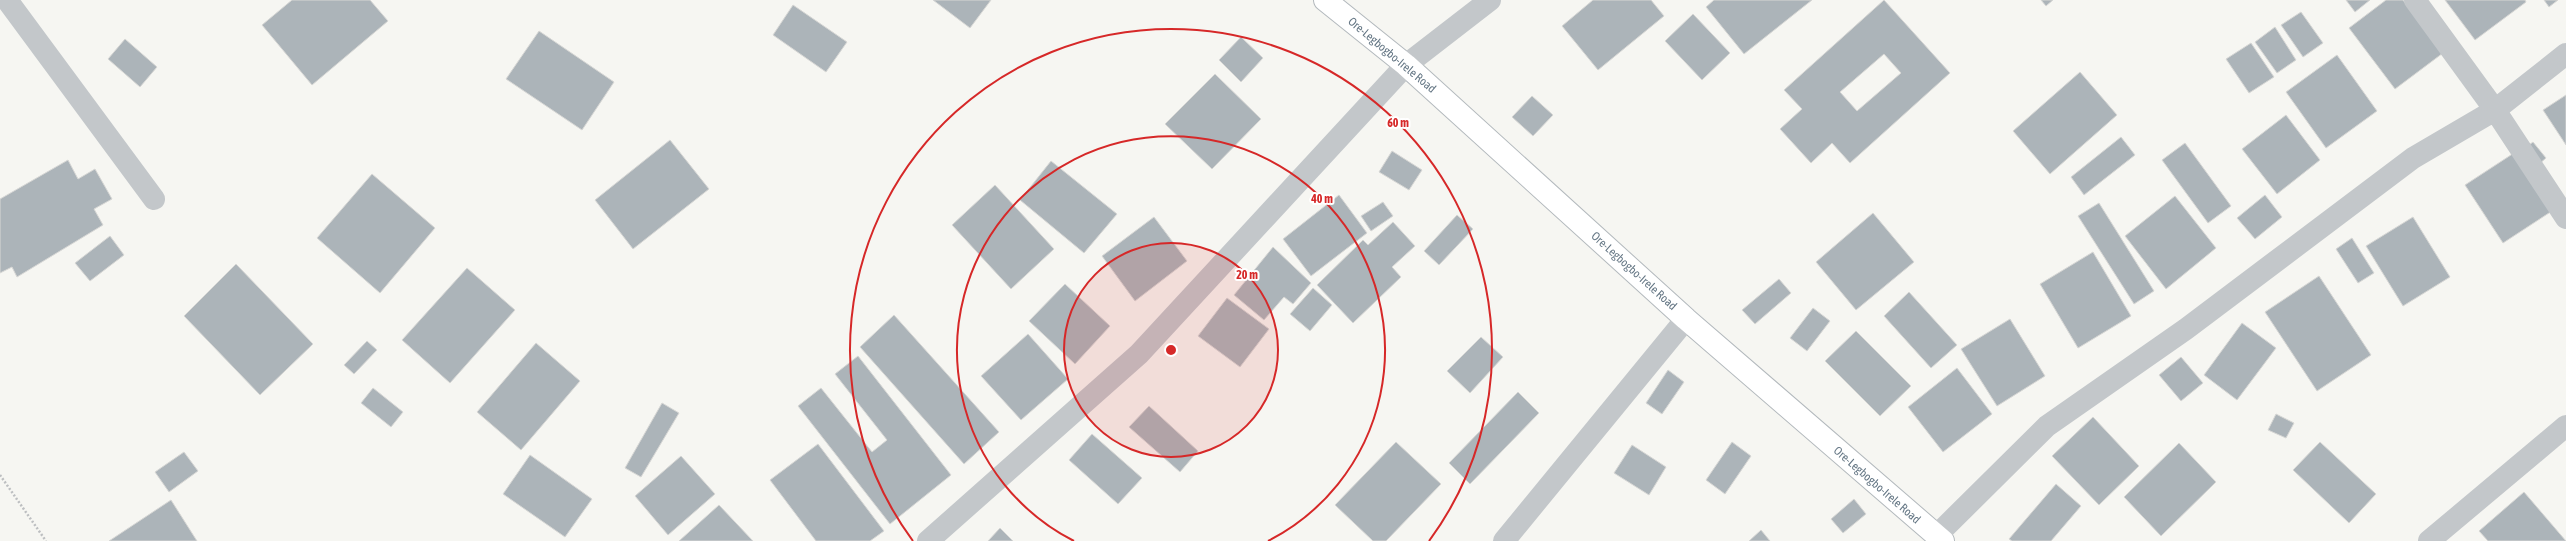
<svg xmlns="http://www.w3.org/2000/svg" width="2566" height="541" font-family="'Asap Condensed',sans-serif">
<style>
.building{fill:#acb4b9;stroke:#d7d7d5;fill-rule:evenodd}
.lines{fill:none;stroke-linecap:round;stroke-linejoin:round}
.secondary-casing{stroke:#b3b9bd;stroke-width:24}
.path{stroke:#bdbfc1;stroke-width:2.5;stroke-dasharray:2 2;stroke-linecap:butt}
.minor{stroke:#c3c7ca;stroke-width:22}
.secondary{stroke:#fff;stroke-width:22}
.ring{fill:none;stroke:#d62828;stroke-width:2}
.labels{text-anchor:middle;stroke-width:4;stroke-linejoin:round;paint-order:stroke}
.street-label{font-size:12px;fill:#647684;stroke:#fff}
.centre{fill:#d62828;stroke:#fff;stroke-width:2}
.ring-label{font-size:12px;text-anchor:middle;font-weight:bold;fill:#d62828;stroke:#fff;stroke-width:4;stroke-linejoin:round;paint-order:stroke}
</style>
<rect width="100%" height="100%" fill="#f6f6f2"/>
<path class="building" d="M292,0H370L388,21L312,85L262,25Z
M933,0H991L970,28Z
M1593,0H1651L1664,16L1598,70L1562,26Z
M1714,0H1812L1744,54L1706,7Z
M1884,0L1950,73L1850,163L1832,143L1811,163L1780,129L1802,109L1784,90ZM1884,54L1901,73L1857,111L1840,92Z
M2041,0H2053L2046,6Z
M2346,0H2370L2355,12Z
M2386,0H2403L2443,53L2395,89L2349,28Z
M2445,0H2525L2526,2L2475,40Z
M2544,0H2558L2549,7Z
M793,5L847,42L826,72L773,35Z
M2301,12L2323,43L2303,57L2281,25Z
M1693,14L1730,53L1702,80L1665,41Z
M2275,27L2296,60L2277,73L2255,42Z
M539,31L614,82L582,130L506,79Z
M1241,37L1263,58L1241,82L1219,60Z
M125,39L157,67L140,87L108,59Z
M2251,43L2274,77L2249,93L2226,59Z
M2337,55L2377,111L2326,148L2286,92Z
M2080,72L2117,115L2050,174L2013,131Z
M1215,74L1261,119L1212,169L1165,124Z
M2566,95V145L2543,110Z
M1532,96L1553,115L1533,136L1512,117Z
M2286,115L2320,160L2277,194L2242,149Z
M2121,137L2135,155L2084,195L2071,177Z
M670,140L709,189L633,249L595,200Z
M2533,142L2546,158L2538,165L2525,148Z
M2185,143L2231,206L2208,223L2162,160Z
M1392,151L1422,170L1409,190L1379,172Z
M2514,153L2552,211L2503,243L2465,185Z
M68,160L78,179L95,169L112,199L94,209L103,225L17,277L12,267L0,273V199Z
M1051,161L1117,214L1084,253L1020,200Z
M372,174L435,228L380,293L317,238Z
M995,185L1054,249L1011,289L952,225Z
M1339,195L1367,233L1311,276L1283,239Z
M2265,195L2282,217L2255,239L2237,218Z
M2175,196L2216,248L2166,289L2125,236Z
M1383,202L1393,216L1371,231L1361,216Z
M2099,203L2154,291L2134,304L2078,216Z
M1873,213L1914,262L1856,310L1816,262Z
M1457,215L1473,229L1439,265L1424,251Z
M1154,217L1187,261L1135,301L1102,256Z
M2413,217L2450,277L2403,306L2366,246Z
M1393,222L1415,246L1392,267L1401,277L1353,323L1317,285L1363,240L1368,245Z
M110,236L124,255L90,281L75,263Z
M2352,238L2374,273L2358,283L2336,249Z
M1273,247L1311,283L1293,304L1284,297L1264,320L1234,295Z
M2093,252L2131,316L2078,348L2040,284Z
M236,264L313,344L260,395L184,316Z
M467,268L515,310L450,383L402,340Z
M2319,276L2371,355L2317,391L2265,312Z
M1779,279L1791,293L1755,324L1742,310Z
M1065,284L1110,326L1075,364L1029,321Z
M1313,288L1332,305L1310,331L1290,314Z
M1909,292L1957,345L1931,368L1884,316Z
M1227,298L1269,329L1240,367L1198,336Z
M1813,308L1830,321L1807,351L1790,338Z
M894,315L999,432L964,464L860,347Z
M2010,319L2045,376L1997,406L1961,349Z
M2242,323L2276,348L2237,400L2204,375Z
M1856,331L1911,386L1880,416L1825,361Z
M1028,334L1068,379L1021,420L981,376Z
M1481,337L1503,357L1470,393L1447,371Z
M367,341L377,350L354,374L344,365Z
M536,343L580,381L521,450L477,412Z
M858,356L951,475L890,524L798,406L821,388L872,452L887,440L835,374Z
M2181,357L2203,383L2181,401L2159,375Z
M1957,368L1992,414L1943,452L1908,407Z
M1668,370L1684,382L1662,414L1646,403Z
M373,388L403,412L391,427L361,403Z
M1518,392L1539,413L1470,484L1449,463Z
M662,403L679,413L641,477L625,468Z
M1149,406L1198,451L1180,472L1129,427Z
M2276,414L2294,423L2286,438L2268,430Z
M2093,417L2139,466L2099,505L2052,456Z
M1092,434L1142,478L1118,504L1069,460Z
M1396,442L1441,484L1386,541H1373L1335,505Z
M1732,442L1751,456L1725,494L1706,480Z
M2320,442L2376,494L2349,523L2293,470Z
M2179,443L2216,482L2161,536L2124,497Z
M818,444L884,531L870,541H816L770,480Z
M1632,445L1666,467L1649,495L1614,473Z
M184,452L198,471L169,492L155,472Z
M530,455L592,499L565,537L503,494Z
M681,456L715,494L668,535L635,496Z
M2056,484L2081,506L2051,541H2012L2009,539Z
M2524,492L2566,541H2488L2479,531Z
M1854,499L1866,514L1843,533L1831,519Z
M171,500L197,541H109Z
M719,505L753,541H679Z
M1000,528L1013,541H988Z
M1761,530L1770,541H1749Z"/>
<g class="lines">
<defs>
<path id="secondary" d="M1325,0L1406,65L1686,319L1943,541"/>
</defs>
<use href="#secondary" class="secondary-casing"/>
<path class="path" d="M0,475L46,541"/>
<path class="minor" d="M7,0L154,199
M2415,0L2495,110L2566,218
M1936,536L2047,426L2186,329L2413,158L2495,110L2566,54
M928,541L1139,354L1406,65L1490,0
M1504,541L1686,319
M2429,541L2566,426"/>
<use href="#secondary" class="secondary"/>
</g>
<circle cx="1171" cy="350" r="107" fill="#d62828" fill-opacity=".12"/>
<g class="ring">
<circle cx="1171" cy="350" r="107"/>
<path d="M1074 541A214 214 0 1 1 1268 541"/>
<path d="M913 541A321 321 0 1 1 1429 541"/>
</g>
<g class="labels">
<g class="street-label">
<text transform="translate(1392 55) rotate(40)" y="4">Ore-Legbogbo-Irele Road</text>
<text transform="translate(1634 271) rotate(42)" y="4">Ore-Legbogbo-Irele Road</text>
<text transform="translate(1877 485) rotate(41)" y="4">Ore-Legbogbo-Irele Road</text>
</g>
</g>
<circle cx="1171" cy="350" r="6" class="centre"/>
<g class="ring-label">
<text x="1398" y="127">60 m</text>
<text x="1322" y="203">40 m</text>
<text x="1247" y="279">20 m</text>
</g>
</svg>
